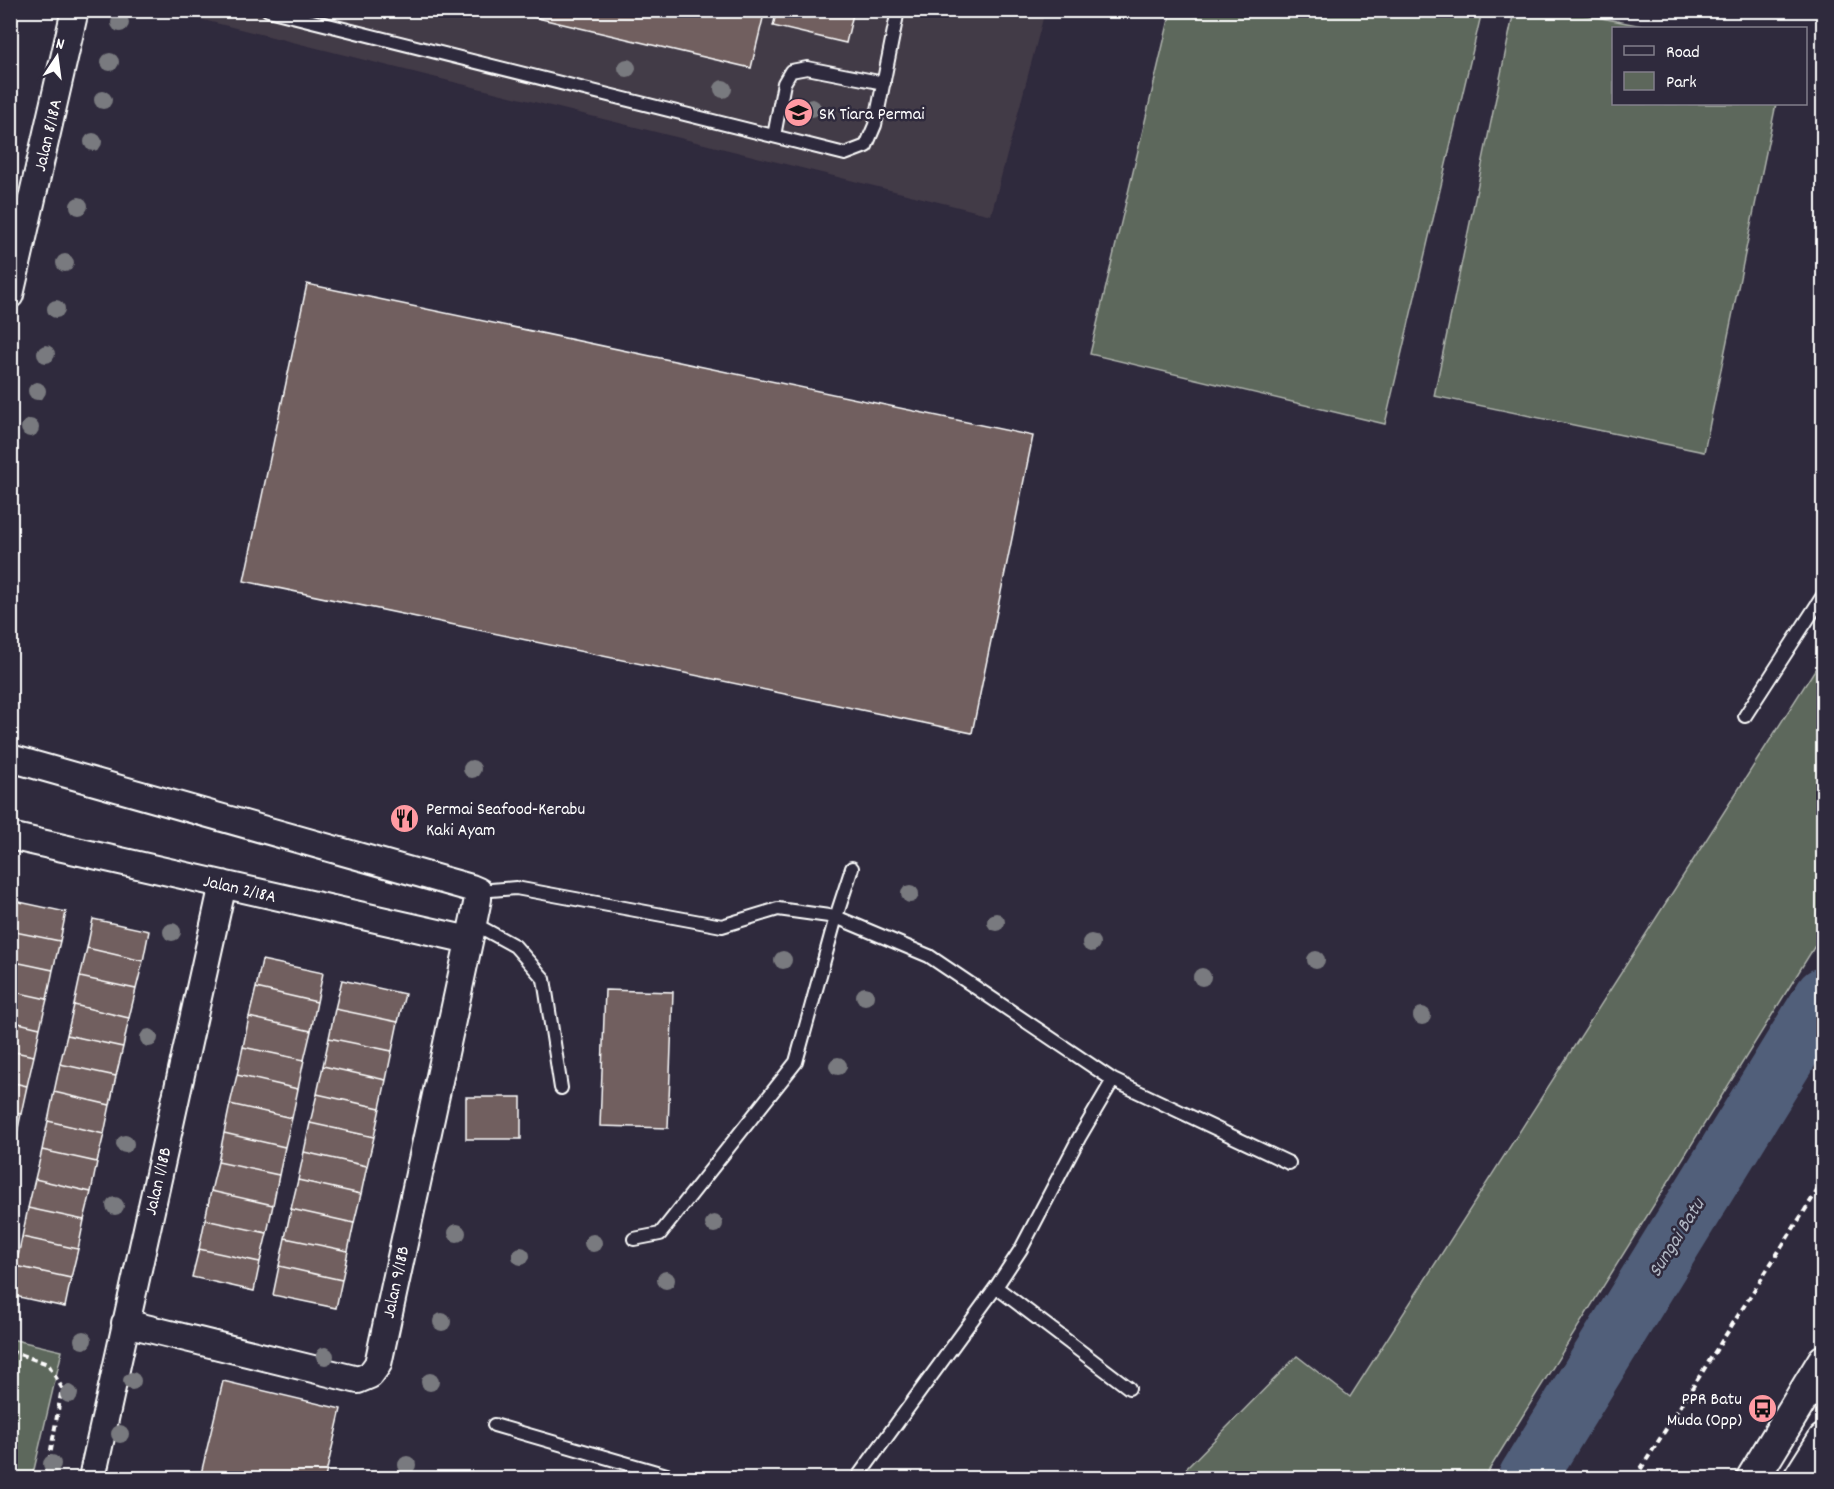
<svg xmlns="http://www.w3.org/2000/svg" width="1834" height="1489" font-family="Dekko,sans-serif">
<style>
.built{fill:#433a47}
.green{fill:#5d675b;stroke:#aeb3ad;stroke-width:1.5}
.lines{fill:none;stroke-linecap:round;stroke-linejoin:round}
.river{stroke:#515f7a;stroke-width:58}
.building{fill:#715f5e;stroke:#fff;stroke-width:1.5}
.service-casing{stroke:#fff;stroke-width:16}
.minor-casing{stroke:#fff;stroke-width:30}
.tertiary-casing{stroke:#fff;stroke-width:36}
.path{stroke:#fff;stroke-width:4;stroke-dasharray:6 4.5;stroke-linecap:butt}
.service{stroke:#2f2a3d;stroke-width:12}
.minor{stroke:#2f2a3d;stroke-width:26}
.tertiary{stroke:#2f2a3d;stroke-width:32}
.tree{fill:#797a7f}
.labels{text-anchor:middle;stroke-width:5;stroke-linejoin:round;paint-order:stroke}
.poi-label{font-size:18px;fill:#fff;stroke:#2f2a3d;text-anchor:start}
.street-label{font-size:18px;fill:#fff;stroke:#2f2a3d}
.water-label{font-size:20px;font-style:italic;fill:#b1b7c3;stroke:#2f2a3d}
</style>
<rect width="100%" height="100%" fill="#2f2a3d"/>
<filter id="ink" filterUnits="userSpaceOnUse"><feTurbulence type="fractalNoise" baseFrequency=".0167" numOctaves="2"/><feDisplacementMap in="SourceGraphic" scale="12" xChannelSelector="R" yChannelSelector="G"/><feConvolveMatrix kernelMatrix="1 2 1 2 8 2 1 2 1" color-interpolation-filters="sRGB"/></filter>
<g filter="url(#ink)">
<path class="built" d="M167,11H1045L991,215Z"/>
<path class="green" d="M1171,11H1482L1385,424L1090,354Z
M1514,11H1566L1652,28H1614V104H1776L1704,452L1434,396Z
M1823,657V933L1484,1478H1177L1297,1356L1350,1397Z
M11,1339L62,1351L32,1478H11Z"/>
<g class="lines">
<path class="river" d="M1527,1478L1824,996"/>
</g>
<path class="building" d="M503,10H765L751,68Z
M777,10H854L846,43L773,26Z
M307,284L1033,436L972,733L244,581Z
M10,900L66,912L60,941L10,931Z
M93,919L149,931L143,961L87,948Z
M10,931L60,941L53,970L10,961Z
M87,948L143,961L136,989L80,977Z
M262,960L323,973L317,1002L256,988Z
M10,961L53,970L47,999L10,991Z
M80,977L136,989L129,1018L74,1005Z
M342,980L405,994L398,1022L335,1009Z
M256,988L317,1002L311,1031L249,1017Z
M605,990L673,992L668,1128L600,1126Z
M10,991L47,999L40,1028L10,1021Z
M74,1005L129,1018L123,1047L67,1035Z
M335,1009L398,1022L392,1051L329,1038Z
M249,1017L311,1031L304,1060L243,1047Z
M10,1021L40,1028L34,1056L10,1051Z
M67,1035L123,1047L116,1076L60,1064Z
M329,1038L392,1051L386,1080L323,1066Z
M243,1047L304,1060L298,1089L237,1075Z
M10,1051L34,1056L27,1086L10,1082Z
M60,1064L116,1076L110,1105L54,1092Z
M323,1066L386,1080L380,1108L317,1094Z
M237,1075L298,1089L292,1118L230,1104Z
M10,1082L27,1086L21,1114L10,1112Z
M54,1092L110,1105L104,1134L48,1121Z
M317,1094L380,1108L374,1137L310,1123Z
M466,1097H521V1139H466Z
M230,1104L292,1118L285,1147L224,1133Z
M10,1112L21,1114L15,1143L10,1142Z
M48,1121L104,1134L97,1162L42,1150Z
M310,1123L374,1137L367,1166L304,1152Z
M224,1133L285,1147L279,1175L218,1162Z
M42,1150L97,1162L91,1192L35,1179Z
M304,1152L367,1166L361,1194L298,1180Z
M218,1162L279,1175L273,1205L211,1191Z
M35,1179L91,1192L84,1220L28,1208Z
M298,1180L361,1194L354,1223L291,1209Z
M211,1191L273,1205L267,1233L205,1220Z
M28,1208L84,1220L78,1249L22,1237Z
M291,1209L354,1223L348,1251L285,1238Z
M205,1220L267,1233L260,1262L199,1249Z
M22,1237L78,1249L71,1278L16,1266Z
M285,1238L348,1251L342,1280L279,1266Z
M199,1249L260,1262L254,1291L192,1277Z
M16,1266L71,1278L65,1307L10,1295Z
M279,1266L342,1280L336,1308L273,1295Z
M223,1381L341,1409L325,1478H200Z"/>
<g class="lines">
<defs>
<path id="service" d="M268,10L845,154L866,146L875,125L898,10
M774,136L784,83L791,71L807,68L884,83
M1745,716L1824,594
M478,891L516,888L722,926L778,909L836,917L929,956L1113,1080L1079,1138L1021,1249L996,1287L857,1478
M473,923L515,946L544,979L561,1088
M1113,1080L1289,1163
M634,1239L660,1234L796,1062L836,917L852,868
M996,1287L1129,1388
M494,1425L677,1478"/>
<path id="minor" d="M10,295L75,10
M10,758L471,888L478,891V899L473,923L378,1364L370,1375L358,1380L125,1323
M10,836L469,940
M92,1478L223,884"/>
<path id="tertiary" d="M1753,1478L1824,1361
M1800,1478L1824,1440"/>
</defs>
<use href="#service" class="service-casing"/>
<use href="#minor" class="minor-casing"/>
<use href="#tertiary" class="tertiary-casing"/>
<path class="path" d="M10,1351L48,1364L62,1388L46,1478
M1635,1478L1824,1180"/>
<use href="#service" class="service"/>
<use href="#minor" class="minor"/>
<use href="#tertiary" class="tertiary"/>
</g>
<g class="tree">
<circle cx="120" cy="23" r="9"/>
<circle cx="110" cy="62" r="9"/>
<circle cx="627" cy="68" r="9"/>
<circle cx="723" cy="89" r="9"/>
<circle cx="103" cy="100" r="9"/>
<circle cx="812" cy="108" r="9"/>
<circle cx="93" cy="142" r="9"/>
<circle cx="79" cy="206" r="9"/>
<circle cx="65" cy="263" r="9"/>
<circle cx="56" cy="309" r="9"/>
<circle cx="46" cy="354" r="9"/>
<circle cx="37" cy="391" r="9"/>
<circle cx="30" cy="428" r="9"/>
<circle cx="472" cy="769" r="9"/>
<circle cx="910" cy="894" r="9"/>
<circle cx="996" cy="922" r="9"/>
<circle cx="172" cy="932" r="9"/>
<circle cx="1091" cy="943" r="9"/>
<circle cx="783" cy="960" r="9"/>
<circle cx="1316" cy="960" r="9"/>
<circle cx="1202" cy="977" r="9"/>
<circle cx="865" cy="996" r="9"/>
<circle cx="1422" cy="1016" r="9"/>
<circle cx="149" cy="1038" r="9"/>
<circle cx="838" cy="1066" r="9"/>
<circle cx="125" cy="1144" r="9"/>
<circle cx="115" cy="1206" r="9"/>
<circle cx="714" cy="1224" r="9"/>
<circle cx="457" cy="1233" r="9"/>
<circle cx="593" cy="1243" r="9"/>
<circle cx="521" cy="1256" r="9"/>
<circle cx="666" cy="1280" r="9"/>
<circle cx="442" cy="1322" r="9"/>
<circle cx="83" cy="1340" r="9"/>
<circle cx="325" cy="1356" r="9"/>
<circle cx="132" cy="1381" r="9"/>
<circle cx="430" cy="1382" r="9"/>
<circle cx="69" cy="1394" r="9"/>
<circle cx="120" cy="1434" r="9"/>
<circle cx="52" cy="1464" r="9"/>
<circle cx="407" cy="1465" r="9"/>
</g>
</g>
<defs>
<symbol id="school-disc" viewBox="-11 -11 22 22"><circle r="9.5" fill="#ff9aa2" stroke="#2f2a3d"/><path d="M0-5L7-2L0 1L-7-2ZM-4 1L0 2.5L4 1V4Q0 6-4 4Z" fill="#111"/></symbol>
<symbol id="restaurant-disc" viewBox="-11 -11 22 22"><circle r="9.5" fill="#ff9aa2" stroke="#2f2a3d"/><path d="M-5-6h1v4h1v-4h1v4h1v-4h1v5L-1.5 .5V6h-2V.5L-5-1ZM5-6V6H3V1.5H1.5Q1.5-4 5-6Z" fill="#111"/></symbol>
<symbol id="bus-disc" viewBox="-11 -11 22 22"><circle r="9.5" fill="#ff9aa2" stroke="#2f2a3d"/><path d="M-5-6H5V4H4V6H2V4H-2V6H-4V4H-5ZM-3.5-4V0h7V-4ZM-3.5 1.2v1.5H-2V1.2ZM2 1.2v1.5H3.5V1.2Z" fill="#111"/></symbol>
</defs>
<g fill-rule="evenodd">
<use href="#school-disc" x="782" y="96" width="33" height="33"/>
<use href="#restaurant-disc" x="388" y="802" width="33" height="33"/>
<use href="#bus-disc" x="1746" y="1392" width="33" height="33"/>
</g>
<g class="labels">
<g class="poi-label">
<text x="819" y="119">SK Tiara Permai</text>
<text x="426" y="814">Permai Seafood-Kerabu<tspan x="426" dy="21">Kaki Ayam</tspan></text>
<text x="1742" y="1404" text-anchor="end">PPR Batu<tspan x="1742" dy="21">Muda (Opp)</tspan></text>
</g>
<g class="street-label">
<text transform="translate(47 135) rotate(-77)" y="6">Jalan 8/18A</text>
<text transform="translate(240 888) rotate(13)" y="6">Jalan 2/18A</text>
<text transform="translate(157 1181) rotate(-77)" y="6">Jalan 1/18B</text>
<text transform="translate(395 1282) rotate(-78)" y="6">Jalan 9/18B</text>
</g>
<g class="water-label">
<text transform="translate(1675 1237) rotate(-58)" y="7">Sungai Batu</text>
</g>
</g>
<rect width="1834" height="1489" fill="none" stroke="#2f2a3d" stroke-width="36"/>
<rect x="18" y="18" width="1798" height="1453" fill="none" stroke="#fff" stroke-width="2" filter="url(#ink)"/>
<rect x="1612" y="27" width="195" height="78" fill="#2f2a3d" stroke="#827f8b" stroke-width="1.5"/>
<rect x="1624" y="46" width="30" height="9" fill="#2f2a3d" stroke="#827f8b" stroke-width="1.5"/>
<text x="1666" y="57" font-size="18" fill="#ffffff">Road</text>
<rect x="1624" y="72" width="30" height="18" fill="#5d675b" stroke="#827f8b" stroke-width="1.5"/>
<text x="1666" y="87" font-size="18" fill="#ffffff">Park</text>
<g transform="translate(57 57) rotate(13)" stroke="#2f2a3d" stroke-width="4.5" paint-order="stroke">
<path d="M0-4.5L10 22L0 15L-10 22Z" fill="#ffffff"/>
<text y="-9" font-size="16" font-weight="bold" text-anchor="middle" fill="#ffffff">N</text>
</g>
</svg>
